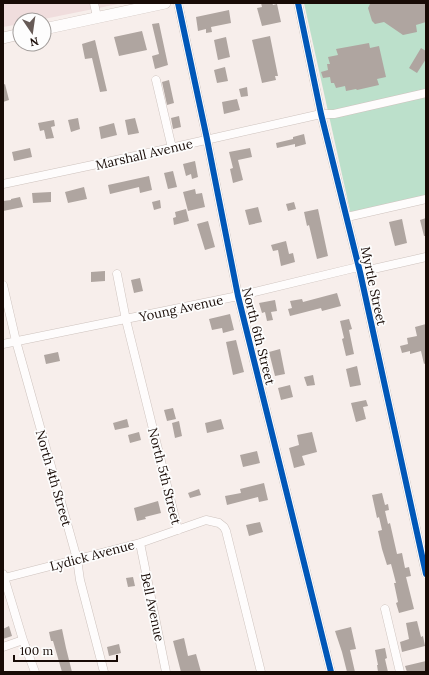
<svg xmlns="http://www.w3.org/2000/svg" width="429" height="675" font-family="Lora,serif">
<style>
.commercial{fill:#f0dddd}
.green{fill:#bce0cb}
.building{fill:#afa5a0}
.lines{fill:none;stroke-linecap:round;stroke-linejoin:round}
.street-casing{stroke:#cec3be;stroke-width:9}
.secondary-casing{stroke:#cec3be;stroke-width:12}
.street{stroke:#fefcfc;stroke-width:8}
.secondary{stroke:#fefcfc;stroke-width:11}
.cycleway-casing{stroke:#fdfdfd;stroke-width:8}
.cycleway{stroke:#0057b8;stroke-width:6}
.labels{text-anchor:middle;stroke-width:3.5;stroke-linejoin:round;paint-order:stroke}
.street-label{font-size:13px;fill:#180b06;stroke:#fdfdfd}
</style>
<rect width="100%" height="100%" fill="#f7eeeb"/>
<path class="commercial" d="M3,3H123L39,20H20V24L3,27Z"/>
<path class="green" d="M304,3H426V198L351,215Z"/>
<path class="building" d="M261,3H272L273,5L277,4L281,22L262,26L257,8L262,7Z
M374,3H426V22L416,25L417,32L403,35L384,22L375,24L372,21L368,8L370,4Z
M229,10L231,23L211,27L212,32L206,33V29L198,31L196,17Z
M159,23L168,65L155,69L152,56L159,54L152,24Z
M142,31L147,50L119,56L114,37Z
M270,36L278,76H275L276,80L262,83L252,40Z
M226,37L230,57L218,60L214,40Z
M95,40L107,91L100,92L92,58L85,59L82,44Z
M369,43L370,48L379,46L386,77L377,79L379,85L357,90L356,89L346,91L345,86L336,88L334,83H331L330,77L323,78L321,72L328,70L327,64H330L328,57L338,55L336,49Z
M421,48L426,51V59L417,73L409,68Z
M225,67L228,81L217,83L214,70Z
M169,80L174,103L167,105L162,82Z
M5,84L9,100L3,102V85Z
M247,87L248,96L241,97L239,89Z
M237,99L240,110L224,114L222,102Z
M179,116L181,127L173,129L171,118Z
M78,118L80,129L71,132L68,120Z
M135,118L139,133L128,135L125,120Z
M54,120L55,126L51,127L54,138L46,139L44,130L40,131L38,123Z
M114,123L117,135L101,139L99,127Z
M304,134L306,144L295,147V144L277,148L276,143L293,139V137Z
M30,148L32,157L14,161L12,152Z
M250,148L252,157L238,160L243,180L233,183L230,169L233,168L229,152Z
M195,161L198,177L192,179L191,174L186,176L183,164Z
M173,171L177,187L168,189L164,173Z
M149,176L152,190L140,193L139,187L110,194L108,185Z
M84,187L87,199L68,203L65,192Z
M195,189L196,194L202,193L205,207L188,211L183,192Z
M51,192V202L33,203L32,193Z
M20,197L23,207L3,211V201L11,200V199Z
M160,200L161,208L154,210L152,202Z
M294,202L296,209L288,211L286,204Z
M258,207L262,222L249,225L245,210Z
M186,209L189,221L174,225L173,218L176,217L175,212Z
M318,209L328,256L317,259L309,225L307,226L304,212Z
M426,218V236H424L420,220Z
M402,219L407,243L395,246L389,222Z
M208,221L215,247L205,250L197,224Z
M286,241L289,254L293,253L295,262L281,266L278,250L273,251L271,245Z
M105,271V281L91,282V272Z
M140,278L143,291L134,293L131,280Z
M337,293L341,306L322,311L321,308L290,316L288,309L292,308L290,301L302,299L303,302Z
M275,300L277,311L271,312L273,320L267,321L265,312L262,313L259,303Z
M230,314L234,330L223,333L222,328L212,330L209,319Z
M349,319L352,329L349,330L354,354L346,356L342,339L344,338L340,321Z
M426,324V363L424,364L421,351L410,354V351L402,353L400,346L408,344L407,338L417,336L415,327Z
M236,340L244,372L233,375L226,342Z
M280,349L285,374L275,376L269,352Z
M58,352L60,361L46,364L44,355Z
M357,366L361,385L350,387L346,369Z
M313,375L315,385L307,386L304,377Z
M290,385L293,397L281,400L278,388Z
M366,400L368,406L363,407L366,419L356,422L351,403Z
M173,408L176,419L167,421L164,410Z
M127,419L129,427L115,430L113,423Z
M221,419L224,429L207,433L205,423Z
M179,421L182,436L175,438L172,423Z
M139,432L141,440L130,443L128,435Z
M312,432L317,452L302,456L305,465L294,468L289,448L299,445L297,435Z
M257,451L260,463L243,467L240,455Z
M264,483L268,500L259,502L258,497L227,505L225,496L241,493L240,489Z
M199,489L201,495L190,498L188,493Z
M382,493L385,505L388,504L389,510L385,511L388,524L390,523L397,554L402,553L405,568L409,567L411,576L406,577L414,609L399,613L396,603L398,602L394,583H396L391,564L387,565L382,549L378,531L382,530L379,517L377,518L372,495Z
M158,501L161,513L145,517L146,519L137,521L134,508Z
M260,522L263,532L249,536L246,525Z
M133,577L135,586L128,587L126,578Z
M417,621L421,637L423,636L425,646L402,652L400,642L409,639L406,623Z
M9,626L12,636L3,639V629Z
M351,627L356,649L350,650L355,672H347L342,652L335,631Z
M62,629L66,648L72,672H62L53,641H51L49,632Z
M184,638L188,656L196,654L201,672H181L173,641Z
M119,644L121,653L109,656L107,647Z
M385,648L387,658L385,659L388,672H378L377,665H378L375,650Z
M426,661V672H407L405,666Z"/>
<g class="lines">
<defs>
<path id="street" d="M94,3L97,17
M178,3L207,139L238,296L331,672
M298,3L321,114L360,272L426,574
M156,80L172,148
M3,184L135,156L321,114H334L426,93
M347,217L426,199
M360,272L426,257
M117,274L126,320L178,530
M3,285L16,341L77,559L80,580L104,672
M3,344L238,296L358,267
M140,543L166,672
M3,574L23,640L35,672
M4,578L140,543L206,520L219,523L224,527L226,531L261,672
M385,609L400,672
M3,647L23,640"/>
<path id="secondary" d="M44,29L165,3
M3,38L20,34"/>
</defs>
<use href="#street" class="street-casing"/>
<use href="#secondary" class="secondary-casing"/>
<use href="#street" class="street"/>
<use href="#secondary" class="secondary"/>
<defs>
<path id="cycleway" d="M178,3L207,139L238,296L331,672
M298,3L321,114L360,272L426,574"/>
</defs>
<use href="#cycleway" class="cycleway-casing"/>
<use href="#cycleway" class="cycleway"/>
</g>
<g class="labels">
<g class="street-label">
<text transform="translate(144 154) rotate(-13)" y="5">Marshall Avenue</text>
<text transform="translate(374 286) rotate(78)" y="5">Myrtle Street</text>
<text transform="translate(181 308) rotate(-12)" y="5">Young Avenue</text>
<text transform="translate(259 336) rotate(76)" y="5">North 6th Street</text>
<text transform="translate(165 476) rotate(76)" y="5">North 5th Street</text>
<text transform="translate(54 478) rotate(74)" y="5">North 4th Street</text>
<text transform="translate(92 555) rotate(-15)" y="5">Lydick Avenue</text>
<text transform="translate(153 607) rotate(78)" y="5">Bell Avenue</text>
</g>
</g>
<rect width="429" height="675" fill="none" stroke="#180b06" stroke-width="8"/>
<g transform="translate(32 32) rotate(167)"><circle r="19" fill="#fdfdfd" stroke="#a19c9a"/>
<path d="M0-3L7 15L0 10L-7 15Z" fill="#665a56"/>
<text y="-6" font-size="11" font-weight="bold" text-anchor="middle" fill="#180b06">N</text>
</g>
<path d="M14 655v6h103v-6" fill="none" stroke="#180b06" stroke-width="2"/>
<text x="20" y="655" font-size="12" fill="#180b06" stroke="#fdfdfd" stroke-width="3" paint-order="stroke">100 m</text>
</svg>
